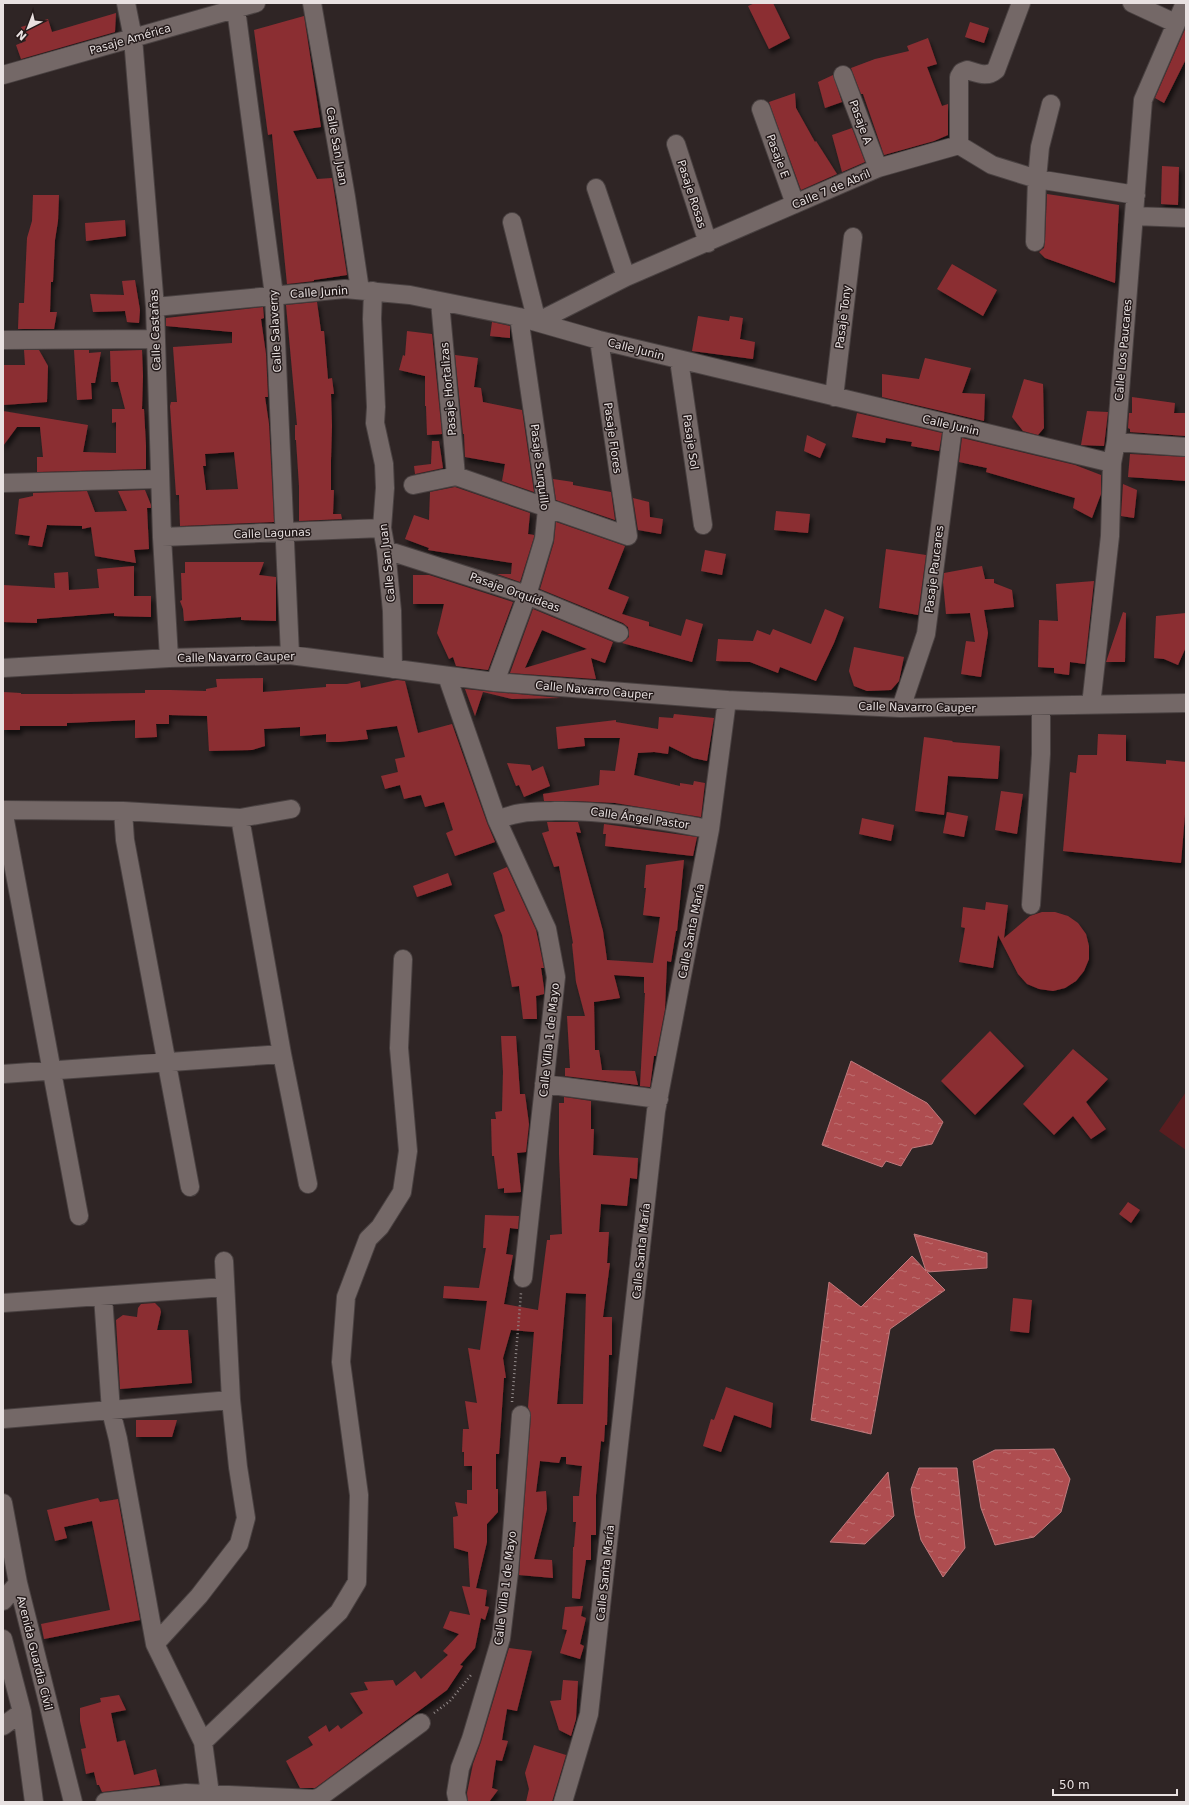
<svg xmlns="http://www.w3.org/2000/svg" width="1189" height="1805" font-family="'DejaVu Sans',sans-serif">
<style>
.pitch{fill:#591d20}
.water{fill:url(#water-ripples);stroke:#bf797c}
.building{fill:#8b2e33;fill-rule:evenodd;filter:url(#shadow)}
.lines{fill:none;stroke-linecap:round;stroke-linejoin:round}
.minor-casing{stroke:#494141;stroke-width:20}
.path{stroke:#938b8b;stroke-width:2.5;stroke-dasharray:1 3;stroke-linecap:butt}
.minor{stroke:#746867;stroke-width:18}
.labels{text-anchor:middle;stroke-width:3;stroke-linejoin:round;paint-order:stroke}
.street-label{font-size:11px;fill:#e8e1e1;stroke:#251b1b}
</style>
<defs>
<pattern id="water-ripples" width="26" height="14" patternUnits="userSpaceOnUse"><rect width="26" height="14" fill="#ae4d50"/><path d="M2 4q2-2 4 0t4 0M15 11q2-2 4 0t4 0" fill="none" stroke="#bd6f71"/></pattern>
<filter id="shadow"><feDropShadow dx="2.5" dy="4.5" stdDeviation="2" flood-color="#0009"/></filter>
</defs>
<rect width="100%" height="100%" fill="#2f2525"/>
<path class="pitch" d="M1186,1092V1150L1159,1131Z"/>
<path class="water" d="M851,1061L927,1103L943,1122L932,1144L912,1148L901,1166L886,1161L882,1167L822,1145Z
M914,1234L987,1253V1268L927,1272L945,1290L890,1329L871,1434L811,1420L829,1282L861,1307L912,1256L926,1271Z
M1054,1449L1070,1479L1061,1512L1034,1537L995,1545L981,1508L973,1461L995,1450Z
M919,1468H957L965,1548L943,1577L921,1540L915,1515L911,1489Z
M888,1472L894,1516L865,1544L830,1542Z"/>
<path class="building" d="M755,3H773L790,38L769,49L748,6Z
M116,13L115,32L21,59L16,45L26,41L21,27L48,19L52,32Z
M304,16L321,127L293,131L317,179L332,178L347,275L314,280V281L287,284L272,134L268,135L254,30Z
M970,22L989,28L984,43L965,37Z
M1186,27V59L1164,103L1155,98Z
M928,38L937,64L927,67L942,106L948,104V135L934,141L884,155L863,94H861L851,68L875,59L909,51L907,46Z
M833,75L842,102L825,108L818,82Z
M795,93L796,108L815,142L816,141L837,174L801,190L769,102Z
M852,128L865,162L842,172L832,135Z
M1162,166L1179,167L1178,205L1161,204Z
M1047,194L1119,205L1115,283L1045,258L1039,252L1044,248L1045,242Z
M33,195H59L58,221L55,240L53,282H51L50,312H57L54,329H18L19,303H24L27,238L32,221Z
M125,220L126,236L86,241L85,223Z
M952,264L997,290L983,316L937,289Z
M135,280L140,310L139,323L127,322L125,311L93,312L90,294L124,295L122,281Z
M317,302L321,331H324L328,379L332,378L334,394H331L332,426L331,460V490H334L333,514H341L342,519L299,521V486L296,440H295V425H297L286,305Z
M263,307L264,318L261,319L266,354L268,397H265L269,424L274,522L180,526L179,495H176L170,406L171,402H177L173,347L232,343V332L166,326V318ZM234,452L238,489L206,490L203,466H206L205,454Z
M698,316L729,321L730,316L743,318L740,339L755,342L753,359L692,351Z
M492,322L510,326V338L490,336Z
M407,331L432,334L442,434L427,435L426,406H425V376L399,370L403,355L405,356Z
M24,350H39L48,366L47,402L3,405V365H25Z
M74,350H89V353L101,352L95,383H91L92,399L77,400Z
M142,350L143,376L142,409H144L146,446V469L37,472V457H43L40,427H17L3,446V411L88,425L83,452L116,453V422L112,423V409H125L118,382H111L110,351Z
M455,355L478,358L474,387L481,388L483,402L522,410L534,492L502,481L505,464L465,457L464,434H463Z
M925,358L971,368L962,393L985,394L984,421L882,397V374L919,379Z
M1024,379L1043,384L1044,428L1038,435L1023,431L1012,417Z
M1132,397L1175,403L1174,413H1186V436L1130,432V429L1128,428L1129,413H1132Z
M1087,411L1108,412L1104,446L1081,445Z
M857,413L942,433L939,451L911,446L912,442L886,438L885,443L852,437Z
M807,435L826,444L820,458L804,451Z
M962,438L1075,465L1101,475V494L1092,518L1073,508L1075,498L986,472L987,468L959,462Z
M432,441H439L443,468L415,474L414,466L431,464Z
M1130,454L1186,457V481L1128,477Z
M553,479L573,482V485L611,492L615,520L556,500Z
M1123,484L1137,490L1134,518L1121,516Z
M455,487L530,513L528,534L534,535V537L520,582L497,574H511L512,563L428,550L429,548L405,539L414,515L429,520L430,492Z
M145,490L151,505V508H147L149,549L134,550L136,563L95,556L91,527L82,529V526L47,525L42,547L28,545L30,536L15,534L19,499L33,496V493L87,491L95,512L127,511L118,491Z
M633,498L649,502L650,517L663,519L661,534L638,530Z
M776,511L810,514L808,533L774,530Z
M556,522L625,546L608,589L629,597L622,614L649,622V626L681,636L686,619L703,624L692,662L622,643L629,637V632L628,627L623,623L540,589L554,542Z
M886,549L926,555L918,615L879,608Z
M705,550L726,554L722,575L701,571Z
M185,562H264L259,575L276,577V621L241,620V617L184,621L183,609L180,601L182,600L181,573H185Z
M134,566V596H151V617L114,616V613L37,619V623L3,622V585L55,588L54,573L68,572L69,590L99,588L97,569Z
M982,566L985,579H994V583L1012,590L1014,607L984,610L988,633L981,677L961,674L966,641L975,642L970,613L946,614L943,582L944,573Z
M413,575H429L513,602L488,670L456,666L453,657L449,659L437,633L444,604H413Z
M1094,581L1085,664L1070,662L1069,675L1054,673V668L1038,667L1039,620L1058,621L1056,584Z
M533,609L613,642L605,663L591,658L596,679L510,673ZM542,630L587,649L525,668Z
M825,609L844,617L834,643L816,681L780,667L778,673L750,662L716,661L718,639L753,641L757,630L770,635L773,629L811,644Z
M1123,612L1126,613L1125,662H1106Z
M1186,613V647L1178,665L1164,659L1154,658L1156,616Z
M854,647L904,657L899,681L891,690L867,691L854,686L849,671Z
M263,678V692L326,687V684H347L360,681L361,688L397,680L405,681L418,733L452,724L487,823L495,842L455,856L446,833L453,830L444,802L425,807L421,795L404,799L400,785L385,789L381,776L398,772L395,759L405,757L397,726L366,730L368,739L339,742H326V734L300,736V727L264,729L265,746L252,750L209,751L207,716L169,715V724H156L157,737L135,738V720L67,723V726H20V730H3V692L21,693V694H66L145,693V690H170L206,691V689L217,687L216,679Z
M465,689L494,692L561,698L512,699L483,692L475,716Z
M674,714L714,718L707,761L693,758L669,746L668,754L654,752L638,753L634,775L680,786V783L693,785L694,781L705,783L701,817L615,803L576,801H544L543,794L599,785L600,770L615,771L620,738H584L585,746L558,749L556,727L616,720V722L658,729L659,717L673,718Z
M1098,734L1126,735V761L1166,764V760L1186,762V802L1181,863L1063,851L1070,772L1076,773L1078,755H1097Z
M924,737L953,741L952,742L1000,746L998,779L948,776L944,815L915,811Z
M507,763L530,765L532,771L543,766L550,786L524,797L519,785L516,786Z
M1001,791L1023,794L1017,834L995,830Z
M947,812L968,816L964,837L943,833Z
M862,818L894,825L891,841L859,834Z
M547,822H578L581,833L576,832L603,931L607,960L653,963L660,917L643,915L646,888H644L646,865L684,860L677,931H676L671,962L667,961L665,1009L656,1056H654L650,1087L640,1086L645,993H644V977L614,975L620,998L594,1002L595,1050H599L602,1070L635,1071L638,1085L565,1076V1068H570L567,1016H585L576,982L572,944L573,943L559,866L554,867L542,833L549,831Z
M604,824L697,837L693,856L605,846L606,834H603Z
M507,867L536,930L539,944L544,968H541L544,988V994L536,996L537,1019H523L519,986L512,987L502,935L494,915L505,911L493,873Z
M448,873L452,885L417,897L413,886Z
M986,902L1008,905L1004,938L1030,916L1042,912H1055L1068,916L1078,923L1086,934L1089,946V959L1084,971L1076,981L1065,988L1053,991L1039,989L1027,984L1018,974L998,935L993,968L959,962L965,928L961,927L963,907L985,910Z
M990,1031L1024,1066L975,1115L941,1081Z
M501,1036H516L520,1094H525L529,1124L526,1152L517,1153L521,1192L504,1193V1188L498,1189L494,1156H492L491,1119H496L495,1112L502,1111L503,1072Z
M1073,1049L1108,1079L1086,1102L1106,1129L1091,1139L1073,1116L1054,1135L1023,1104Z
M564,1097L591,1101V1129H594L593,1155L638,1158L637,1179L630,1178L627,1206L601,1204L599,1232H609L607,1263H610L603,1317H612V1355H609L607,1425H605L604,1442L601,1441L596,1495V1535H591V1560H586L580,1599L572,1598L573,1547H574L576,1522H573V1496H579L582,1466L566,1464V1457H561L559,1463L540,1461L536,1492L546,1491L547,1509L534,1559L552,1560L553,1578L519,1575L531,1416L528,1407L534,1332L511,1330L503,1358L506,1378H504L499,1454H496V1489H498V1512L487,1524V1542L476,1588L487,1590L485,1606L489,1607L485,1620L481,1618L475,1648L460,1665L463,1666L447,1690L315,1788H300L286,1761L313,1745L308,1737L326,1725L329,1732L338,1725L341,1729L363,1713L350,1693L368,1690L364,1682L393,1680L396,1686L415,1671L421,1679L448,1655L443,1651L459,1634L443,1628L450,1611L470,1615L462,1586L470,1587L468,1552L454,1548L453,1517L458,1516L455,1502L467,1504V1490H472V1466H464V1452H462L463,1429H469L465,1401L477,1403L468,1348L480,1350L487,1301L443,1298L444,1286L479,1288L486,1248H483L485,1215L519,1216L518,1229L510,1228L506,1254L513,1255L504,1304L538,1310L547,1240H550V1235L562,1234L559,1154V1103H564ZM566,1293L586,1294L583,1404H557Z
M1128,1202L1140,1210L1131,1223L1119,1214Z
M1013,1298L1032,1300L1029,1333L1010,1331Z
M155,1303L160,1308L161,1312L157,1330H188L192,1383L120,1389L116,1320L123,1315L137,1317L138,1308L141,1304Z
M726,1387L773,1403L771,1428L734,1415L721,1452L703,1446L711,1419L714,1420Z
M136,1420H177L172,1437H136Z
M98,1498L100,1502L118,1499L140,1620L44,1639L41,1624L110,1610L92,1521L64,1527L67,1538L55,1541L47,1510Z
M583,1606L581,1616L586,1618L580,1644L584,1646L580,1659L560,1653L567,1630L562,1629L565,1607Z
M509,1648L532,1651L517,1711L507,1709L502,1740L508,1741L502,1761L496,1760L494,1773L492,1788L498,1790L489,1802H468L467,1793L473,1764L481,1742Z
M563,1680L578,1681L576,1719L571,1736L559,1730L550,1701L561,1700Z
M119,1695L126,1710L111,1713L117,1742L125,1740L134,1775L156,1769L160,1785L102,1792L99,1785H97L94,1772L86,1774L81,1749L86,1748L80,1721V1708L101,1702L100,1698Z
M534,1745L566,1755L552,1802H526L529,1789L525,1773Z"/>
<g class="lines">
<defs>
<path id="minor" d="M126,3L133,38L155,307L162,537L169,658
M312,3L346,197L360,290
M1132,3L1175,23
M236,9L274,295L290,655
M3,75L256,3
M843,75L878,168
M761,109L795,204
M676,144L708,243
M959,145V77L962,72L967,70C978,73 987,78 996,70L1021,3
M596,188L626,277
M1134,216L1186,218
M512,222L537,322L626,277L878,168L959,145L992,165L1037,179L1136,195
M1035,242L1037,179L1040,147L1051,104
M373,291L372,319L376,407L375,423L384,464L385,488L382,528L386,550L392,611L393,669
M440,302L456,476
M155,307L345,289L410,295L519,317L599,340L1112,463
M3,340L155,339
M679,360L703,525
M834,397L853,237
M1116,442L1186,447
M3,483L160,479
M413,485L456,476L628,536L599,340
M162,537L382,528
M386,550L527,595L619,633
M3,668L169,658L290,655L495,682L727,700L901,708L1186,703
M447,676L497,820L547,929L556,977L523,1278
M495,682L527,595L544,539L547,509L519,317
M1091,705L1110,536L1112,463L1116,442L1143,100L1185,3
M901,708L926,634L953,426
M3,810L79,1216
M3,810L123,811L240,818L291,809
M123,811L125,840L190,1187
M240,818L282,1054L308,1184
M497,820C519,811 532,812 555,811C609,810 657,820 710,829
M1031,905L1041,754V706
M3,1074L282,1054
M544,1084L659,1099
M103,1296L111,1411L118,1439L155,1644L203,1742L210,1794
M3,1303L225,1287
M3,1419L231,1400
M3,1503L18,1583L73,1802
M3,1601L18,1583
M3,1639L22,1712L3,1726
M155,1644L199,1596L239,1544L246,1518L238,1467L231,1400L224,1261
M22,1712L34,1802
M203,1742L339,1612L357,1582L359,1495L341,1362L346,1297L368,1239L380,1227L402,1192L408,1151L399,1048L403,959
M105,1802L186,1793L314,1799L320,1797L421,1723
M458,1802L456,1793L460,1768L471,1739L501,1638L509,1572L521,1415
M563,1802L589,1714L656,1111L710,829L727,700"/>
</defs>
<use href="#minor" class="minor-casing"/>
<path class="path" d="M512,1402L521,1293
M434,1713L450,1701L471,1675"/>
<use href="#minor" class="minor"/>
</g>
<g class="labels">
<g class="street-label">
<text transform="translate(130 39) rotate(-16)" y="4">Pasaje América</text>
<text transform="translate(861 122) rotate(70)" y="4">Pasaje A</text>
<text transform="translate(337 146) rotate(80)" y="4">Calle San Juan</text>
<text transform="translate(778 156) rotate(70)" y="4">Pasaje E</text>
<text transform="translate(831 189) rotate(-23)" y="4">Calle 7 de Abril</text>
<text transform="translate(692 194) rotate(72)" y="4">Pasaje Rosas</text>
<text transform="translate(319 292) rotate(-4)" y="4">Calle Junin</text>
<text transform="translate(843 317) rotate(-83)" y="4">Pasaje Tony</text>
<text transform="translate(155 330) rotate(-92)" y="4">Calle Castañas</text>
<text transform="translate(275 331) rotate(-93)" y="4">Calle Salaverry</text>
<text transform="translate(636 349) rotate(14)" y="4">Calle Junin</text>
<text transform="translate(1123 350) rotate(-85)" y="4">Calle Los Paucares</text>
<text transform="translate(448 389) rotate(-95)" y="4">Pasaje Hortalizas</text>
<text transform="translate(951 425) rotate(13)" y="4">Calle Junin</text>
<text transform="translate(613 438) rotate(82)" y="4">Pasaje Flores</text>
<text transform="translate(691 442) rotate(82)" y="4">Pasaje Sol</text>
<text transform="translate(540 467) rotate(83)" y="4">Pasaje Surquillo</text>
<text transform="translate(272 533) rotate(-2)" y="4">Calle Lagunas</text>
<text transform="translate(387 563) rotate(-96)" y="4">Calle San Juan</text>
<text transform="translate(934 569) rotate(-83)" y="4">Pasaje Paucares</text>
<text transform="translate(515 592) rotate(20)" y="4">Pasaje Orquídeas</text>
<text transform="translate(236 657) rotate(-1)" y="4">Calle Navarro Cauper</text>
<text transform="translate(594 690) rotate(5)" y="4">Calle Navarro Cauper</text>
<text transform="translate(917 707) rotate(1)" y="4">Calle Navarro Cauper</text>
<text transform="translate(640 818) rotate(8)" y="4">Calle Ángel Pastor</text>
<text transform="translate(691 931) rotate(-79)" y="4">Calle Santa María</text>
<text transform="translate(549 1040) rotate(-84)" y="4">Calle Villa 1 de Mayo</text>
<text transform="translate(641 1251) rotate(-84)" y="4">Calle Santa María</text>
<text transform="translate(605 1573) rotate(-84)" y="4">Calle Santa María</text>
<text transform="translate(505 1588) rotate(-83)" y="4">Calle Villa 1 de Mayo</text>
<text transform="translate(35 1653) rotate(76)" y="4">Avenida Guardia Civil</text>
</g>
</g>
<rect width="1189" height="1805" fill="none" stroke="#e8e1e1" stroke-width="8"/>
<g transform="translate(28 28) rotate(222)" stroke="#251b1b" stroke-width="3" paint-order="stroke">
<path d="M0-3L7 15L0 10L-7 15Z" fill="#e8e1e1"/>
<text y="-6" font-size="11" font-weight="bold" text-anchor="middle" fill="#e8e1e1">N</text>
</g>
<path d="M1053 1789v6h124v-6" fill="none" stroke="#e8e1e1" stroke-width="2"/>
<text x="1059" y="1789" font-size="12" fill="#e8e1e1" stroke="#251b1b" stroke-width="3" paint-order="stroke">50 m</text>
</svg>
